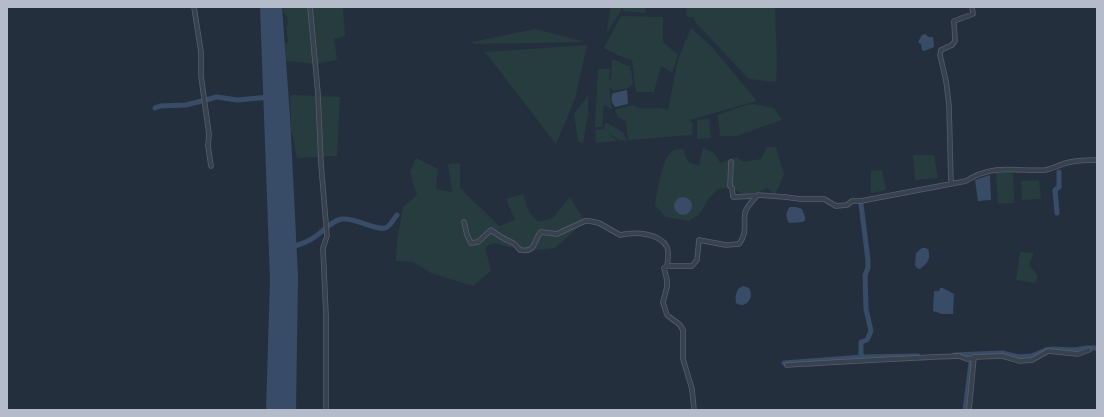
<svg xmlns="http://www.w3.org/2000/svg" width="1104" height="417" font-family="Jost,sans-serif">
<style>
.green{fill:#263c3f}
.water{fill:#394c67}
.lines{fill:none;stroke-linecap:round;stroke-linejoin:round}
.canal{stroke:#394c67;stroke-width:5}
.minor-casing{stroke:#565f6c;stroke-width:5.5}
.minor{stroke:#38414e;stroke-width:4}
</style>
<rect width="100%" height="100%" fill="#242f3e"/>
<path class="green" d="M284,7H309L315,64L286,61L285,44L288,42L286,26L288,25L287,16L283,12Z
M311,7H343L345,36L334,39L337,60L316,64Z
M610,7H646L645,13L623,11V7L607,33Z
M686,7H775L777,63L776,82L749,79L696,23L693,17H687Z
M621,16L663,17V42L678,55L672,73L661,66L654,92H636L632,60L620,56L604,48Z
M691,28L712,47L757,101L689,120L693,123L692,135L628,140L626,119L625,121L618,117L615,110L632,105C644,112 656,105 668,110L678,59Z
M535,29L586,42L474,44L472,42Z
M587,45L575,99L556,144L485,52Z
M612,59L631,67L628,70H631L633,84L628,88L614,91L609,87L612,109L604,105L602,127H595L598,69H610L609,80L611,78Z
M294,95L340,97L337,156L297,158L291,129L290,96Z
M588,96V115L583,143L578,141L574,114Z
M753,104L774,108L782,120L736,136H720L718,115L743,106Z
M709,119L711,138L697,139V120Z
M605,122L623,132L627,141L619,140L607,132L617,141L596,143L595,130L604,129Z
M767,147H776L784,175L775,195L767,188L748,197L732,188L718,189L709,198L699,215L689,221L665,217L655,205C657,192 662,156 674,150C676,149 681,149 683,149L688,162L699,166L703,148L714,153L720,163L736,157L744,162L761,159Z
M913,155H934L938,178L915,180Z
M416,158L438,169L436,189L452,192L448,164L460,163V188L499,226L515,220L506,199L523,194L529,212L538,222L553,218L570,197L585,221L555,248L526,251L494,243L485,247L491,271L473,286L431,273L413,262L396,261L397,241L403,207L417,195L410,172Z
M882,170L886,190L871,193V171Z
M996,173H1013L1014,203L998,204Z
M1039,180L1041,199L1022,200L1021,181Z
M1020,252L1034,253L1029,265L1038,276L1035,283L1016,280Z"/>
<path class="water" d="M260,7H282L290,116L298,276L296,410H266L270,280Z
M925,34L929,37H933L934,47L924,51L922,50L921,44L918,42L922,35Z
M627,90L628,104L615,107C612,103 610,98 613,93Z
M990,175L991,200L978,201L975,180Z
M674 206a9 9 0 1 1 18 0a9 9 0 1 1-18 0Z
M790,207H796L802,209L805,217V221L802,222L789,223C786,218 785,212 790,207Z
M922,248H925L928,249C931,259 928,263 920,269L917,268L915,265L916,253Z
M743,286L749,288C755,297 746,310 736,303C735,297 736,294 738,289Z
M940,288H943L954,294L953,314H942L933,311L934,291H939Z"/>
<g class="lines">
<path class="canal" d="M155,108L160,106L186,105L217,97L237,100L270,97
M861,204L868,260V268L865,275L866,309L871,331L867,340L861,342V354L863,357L918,356
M1057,213L1055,190L1059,187V172
M290,247C300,245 308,242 316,236C325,230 331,221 342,219C354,217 381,233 387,227C391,225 394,218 397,215
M954,355L1002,353L1019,357L1032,356L1046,350L1052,349L1075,350L1087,348H1097
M784,363L863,357
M965,410L972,355"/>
<defs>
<path id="minor" d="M194,7L201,52V76L209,134L208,146L211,166
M310,7L318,94L321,164L327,236L323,248L326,315V410
M731,162L730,186L732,188L733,197L756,196
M951,184L949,105L946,81L940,55L941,50L952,45L955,41L954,21L973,14L972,7
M464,222L467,235L471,243L478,242L491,230C495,233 499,236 503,238C512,243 514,242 520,250C537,253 533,240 541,232L557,234L585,221H589L599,223L620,235C634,232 659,232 667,247C669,253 668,260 667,266L664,268L667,280V287L663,302L665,309L667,315L680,325L683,330V359L692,389L694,410
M667,266H692L697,260L699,240L726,245L739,244C748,232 743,225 745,213C746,207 754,199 758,195L785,197L800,199H824L836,206L847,205L852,201H861L966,181C994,163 1015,172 1045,170C1052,169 1059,165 1066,163C1076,160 1087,160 1097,160
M787,365C844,362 901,358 959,356L967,359L974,358
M969,410L974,357L1002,356L1020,361L1032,360L1048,351L1078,354L1089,350"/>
</defs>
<use href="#minor" class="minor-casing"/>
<use href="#minor" class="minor"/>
</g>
<rect width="1104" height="417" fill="none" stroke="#b4bcc9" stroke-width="16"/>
</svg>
